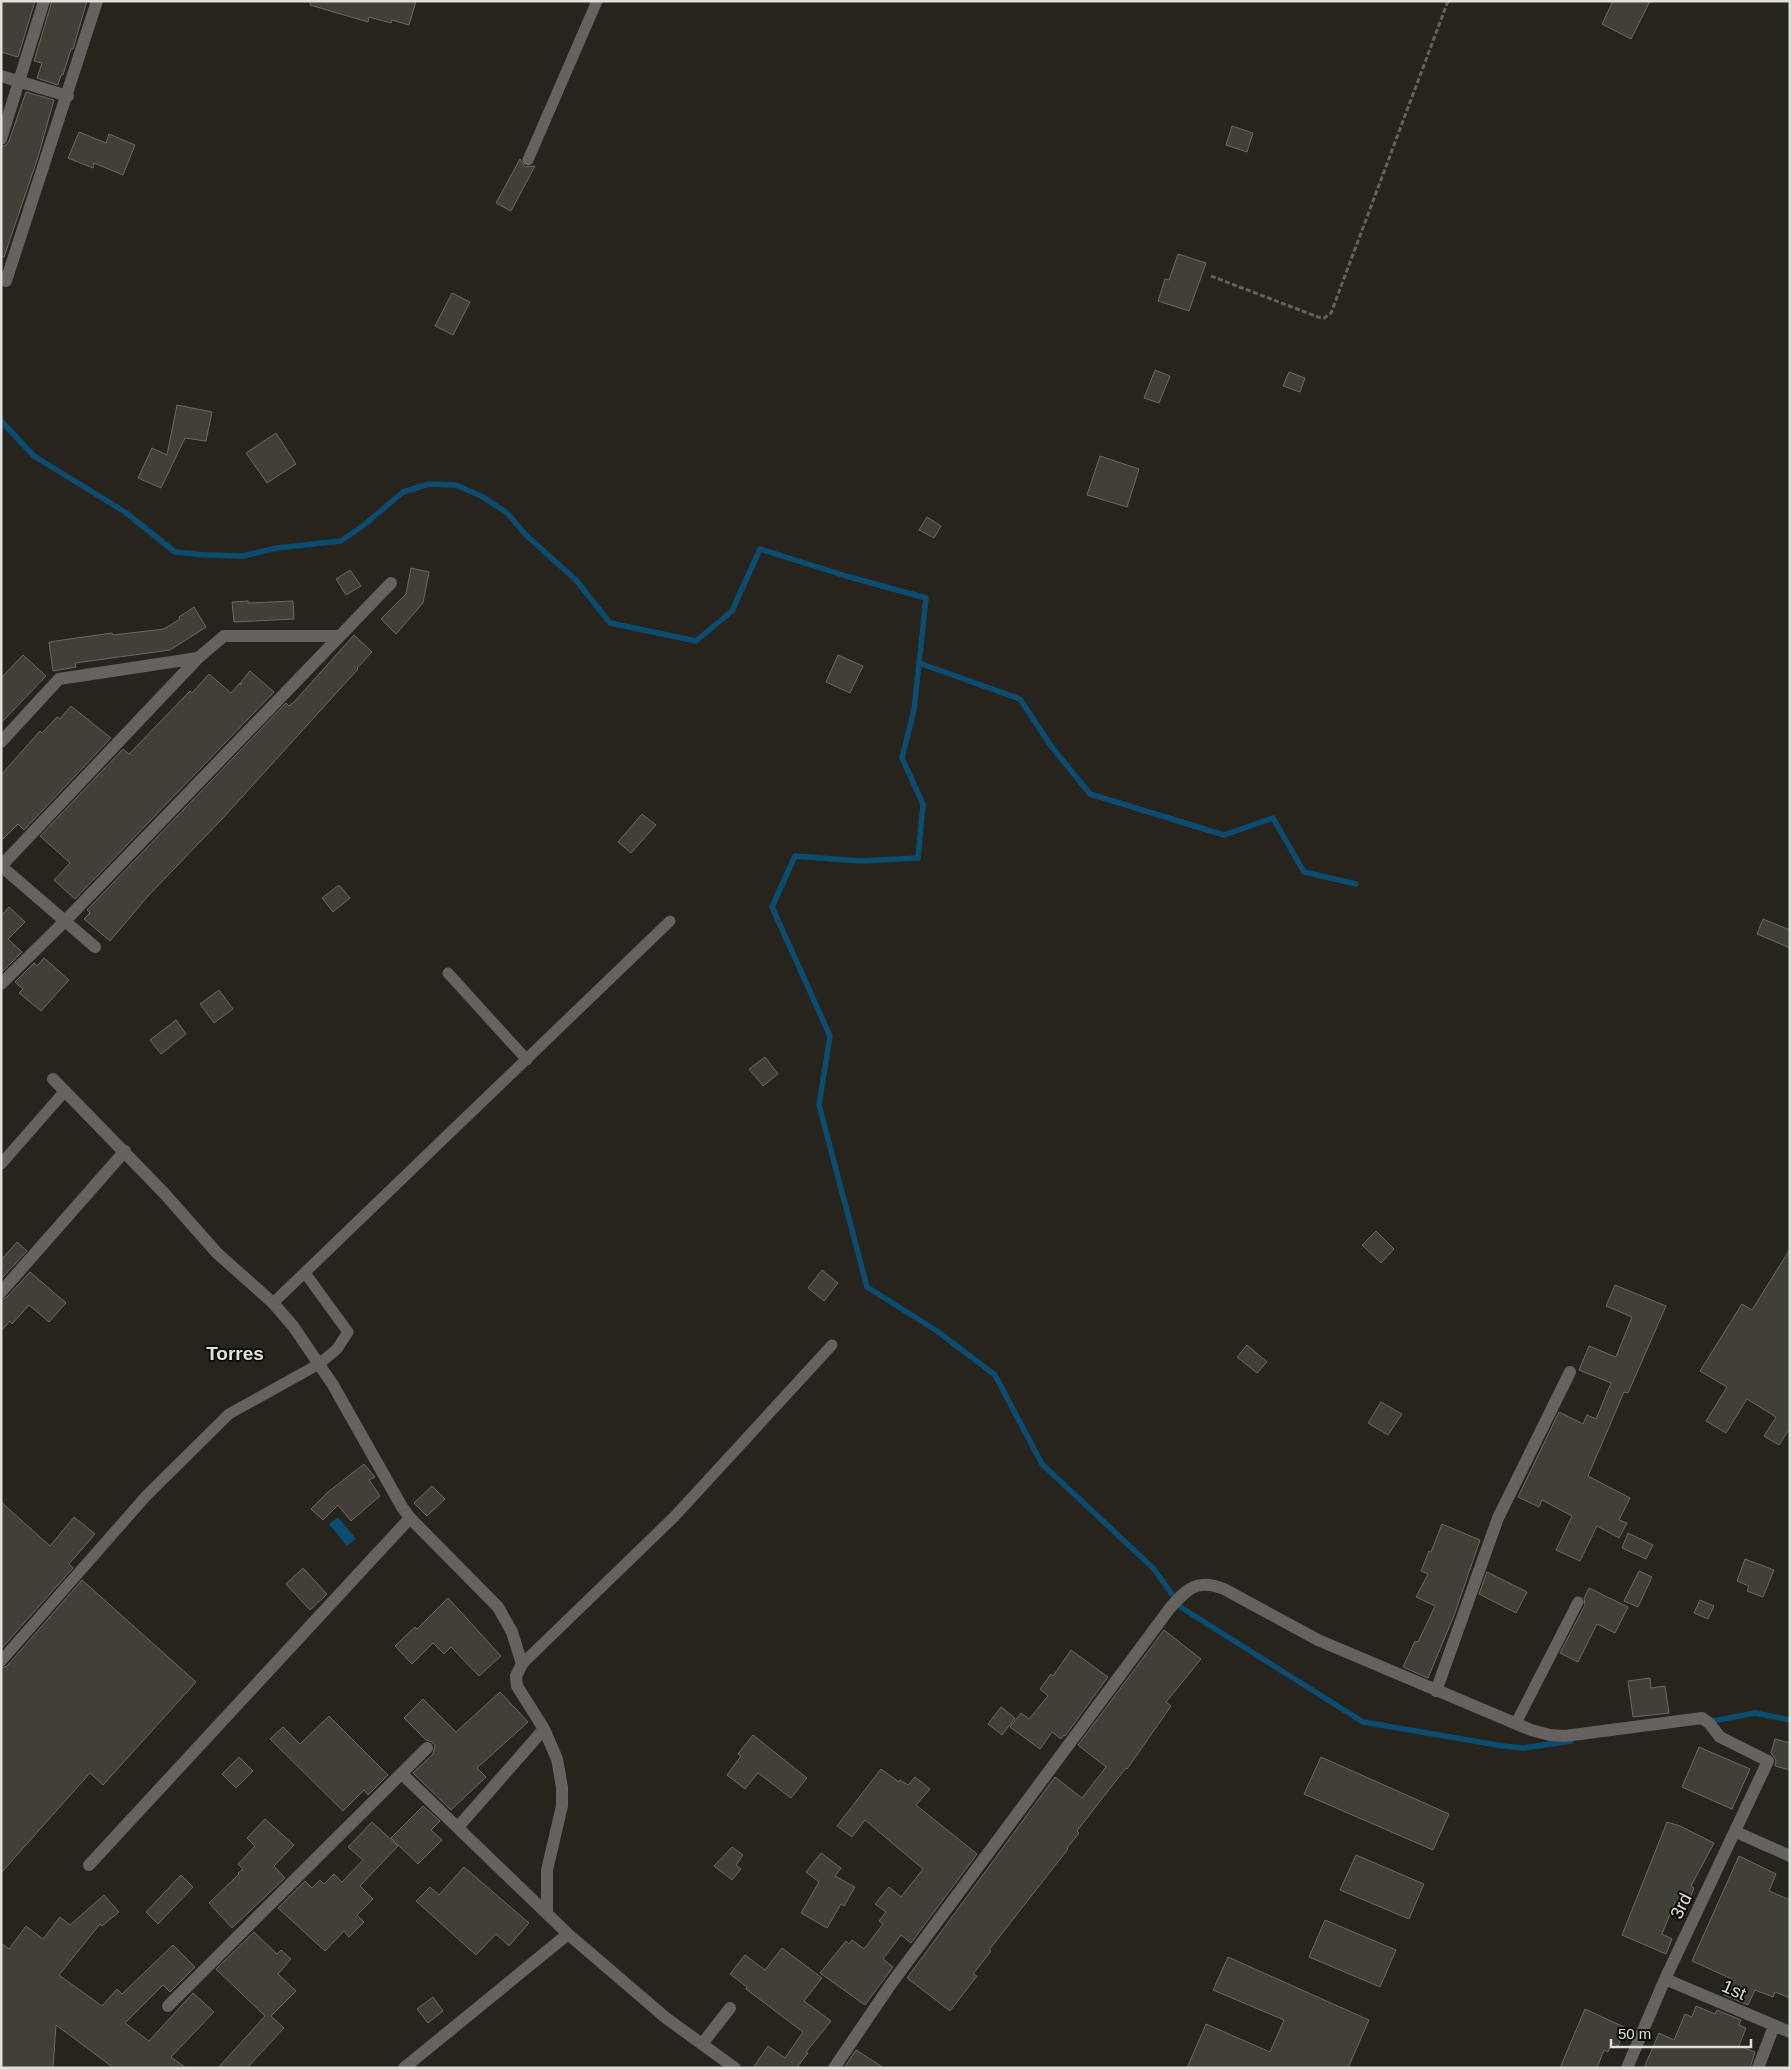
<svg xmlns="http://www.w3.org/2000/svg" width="1791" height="2069" font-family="Helvetica,sans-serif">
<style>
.water{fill:#0b4c70}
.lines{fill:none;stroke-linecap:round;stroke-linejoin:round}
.stream{stroke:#0b4c70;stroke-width:5.5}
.building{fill:#413f37;stroke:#6b6960}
.path{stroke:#64625c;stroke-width:3;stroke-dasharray:5 2.5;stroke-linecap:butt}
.service{stroke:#65625f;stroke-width:11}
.minor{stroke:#65625f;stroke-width:12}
.labels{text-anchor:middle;stroke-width:4;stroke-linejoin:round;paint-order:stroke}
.street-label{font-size:18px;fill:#e0dfda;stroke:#0e0d0a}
.neighbourhood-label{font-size:19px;font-weight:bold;fill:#e0dfda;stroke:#0e0d0a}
</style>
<rect width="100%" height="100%" fill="#26241d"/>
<path class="water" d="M338,1517L356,1539L347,1546L329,1524Z"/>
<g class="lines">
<path class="stream" d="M1,421L34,456L125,512L175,552L205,555L243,556L277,548L341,541L364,525L403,492L429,484L456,485L483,497L507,513L526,535L576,580L610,623L696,641L732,611L760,549L846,576L926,598L914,710L902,758L923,804L918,858L860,861L795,856L772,907L830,1036L819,1105L867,1287L937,1331L995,1375L1042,1464L1153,1568L1182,1608L1363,1722L1503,1746L1523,1748L1571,1741
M919,663L1020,699L1051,746L1090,794L1224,835L1273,818L1304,872L1356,884
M1708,1722L1755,1713L1790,1720"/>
</g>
<path class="building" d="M1,1H35L18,57L1,52Z
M52,1H87L73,49H71L63,75H61L58,85L37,78L42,63L34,61Z
M310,1H416L409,25L392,20L391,23L369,17L368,22L310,5Z
M1613,1H1650L1631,39L1602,24Z
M26,92L54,100L38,157L4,257L1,256V147L6,145L9,141Z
M1232,126L1253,133L1247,152L1226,145Z
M79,132L106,143L109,134L135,145L123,175L94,163L93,168L68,158Z
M520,159L525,167L535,166L511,211L496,203Z
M1178,254L1206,263L1189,311L1158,301L1165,279L1169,280Z
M452,293L470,302L453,335L435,326Z
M1155,370L1170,376L1159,403L1144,398Z
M1289,372L1305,378L1300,392L1283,386Z
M177,405L212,412L206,441L185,438L161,488L138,478L152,448L167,455Z
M276,433L296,464L267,483L246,453Z
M1100,456L1139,469L1127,507L1087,495Z
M927,517L941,526L934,538L919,530Z
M411,568L429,572L423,603L396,634L381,619L406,594Z
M350,570L361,586L346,595L336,579Z
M248,601V603L293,601L294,619L234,622L232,602Z
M194,607L206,627L170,650L75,663L76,667L53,671L49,642L112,633L113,635L164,629L180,619L179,617Z
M354,635L372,652L357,668L358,669L223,818L148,896L110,941L84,919L90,913L87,910L286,703L289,706L295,701Z
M23,655L46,676L1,723V678Z
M838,655L863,666L850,693L826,682Z
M250,671L274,692L75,899L54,880L70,863L40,836L123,749L129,754L190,691L192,693L209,674L231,693L240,683L241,685V682Z
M71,706L111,738L24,830L18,824L1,841V775L40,731L42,733L57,717L60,719Z
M642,814L656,825L631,853L618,842Z
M339,885L350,898L333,912L322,898Z
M9,907L25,922L8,939L22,952L3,971L1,969V916Z
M1763,919L1790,930V948L1757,934Z
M44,958L69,980L41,1011L19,993L23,989L15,982L34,963L37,966Z
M219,990L233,1009L214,1023L200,1004Z
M176,1020L186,1034L161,1054L150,1040Z
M765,1057L778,1074L763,1086L749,1069Z
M1376,1231L1394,1249L1381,1263L1362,1245Z
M17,1242L27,1251L1,1279V1260Z
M1790,1249V1428L1779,1445L1764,1436L1776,1417L1747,1399L1726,1433L1706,1421L1727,1387L1700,1371L1742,1304L1752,1310Z
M822,1270L838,1283L824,1301L808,1288Z
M30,1272L66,1303L49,1322L29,1305L12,1324L10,1321L1,1331V1300L7,1297Z
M1615,1285L1666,1306L1628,1393L1624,1392L1588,1476L1630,1498L1619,1520L1627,1523L1619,1538L1597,1526L1580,1561L1556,1550L1572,1516L1542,1500L1539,1507L1518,1497L1559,1412L1583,1424L1587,1415L1596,1419L1611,1383L1579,1370L1589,1346L1616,1357L1632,1317L1606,1306Z
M1247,1345L1267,1362L1257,1373L1237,1357Z
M1381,1402L1402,1414L1388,1435L1368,1423Z
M364,1464L375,1477L369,1480L380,1496L351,1521L338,1505L323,1520L311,1509L328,1492Z
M432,1486L445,1499L427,1516L414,1503Z
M1,1502L50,1546L74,1517L95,1534L69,1564L73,1568L1,1649Z
M1442,1524L1480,1540L1455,1613L1428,1678L1403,1667L1415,1641L1418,1642L1435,1606L1416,1597L1428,1574L1421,1571L1429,1551L1431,1552Z
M1628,1533L1653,1545L1646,1559L1622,1548Z
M1745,1559L1774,1570L1763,1597L1747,1591L1749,1586L1737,1581Z
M303,1568L327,1594L310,1610L286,1584Z
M1639,1571L1652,1577L1638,1607L1624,1601Z
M1487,1572L1527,1592L1516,1613L1479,1594Z
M82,1580L196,1682L103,1785L90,1773L1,1873V1668L7,1666Z
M1589,1588L1628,1607L1615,1633L1597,1624L1578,1662L1560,1653L1585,1605L1584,1598Z
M448,1598L501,1656L479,1676L451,1647L444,1654L433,1643L412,1664L395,1646L415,1627L417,1629Z
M1700,1600L1714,1606L1708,1619L1694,1613Z
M1164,1630L1201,1659L1166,1702L1171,1706L1127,1769L1126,1768L1104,1796L1077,1831L1079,1833L1067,1848L1068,1849L989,1950L991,1951L973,1974L977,1976L950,2011L907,1978L1055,1777L1082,1798L1106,1767L1078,1745Z
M1071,1650L1108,1677L1065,1736L1064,1735L1061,1739L1052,1732L1040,1749L1010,1727L1021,1713L1029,1719L1048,1696L1040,1689L1051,1674L1053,1676Z
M1650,1678L1651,1688L1665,1686L1669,1713L1633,1717L1628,1681Z
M500,1692L528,1722L477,1768L486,1777L451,1810L413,1773L433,1754L435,1746L432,1742L426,1740L404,1718L423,1699L456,1732Z
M1001,1707L1015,1718L1002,1735L988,1724Z
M329,1716L388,1775L368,1795L364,1790L343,1811L270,1739L283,1727L300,1744Z
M753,1735L807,1778L791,1798L758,1773L745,1789L727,1775L741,1756L738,1754Z
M1775,1739L1790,1743V1770L1775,1766L1776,1760L1771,1753Z
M1699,1747L1750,1769L1732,1809L1682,1787Z
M239,1757L253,1771L236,1788L222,1774Z
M1321,1757L1449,1814L1433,1850L1304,1794Z
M881,1769L899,1782L900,1780L908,1785L915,1777L930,1789L916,1805L977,1854L911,1943L901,1935L883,1959L893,1967L865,2005L820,1973L846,1941L849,1944L852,1940L864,1949L883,1924L879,1921L886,1912L875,1904L889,1887L901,1897L923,1869L865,1820L852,1837L837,1826Z
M423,1806L440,1821L431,1830L442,1840L418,1864L391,1838Z
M265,1819L294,1845L274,1866L285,1878L232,1928L209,1903L239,1874L238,1873L243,1869L238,1864L255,1846L247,1838Z
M372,1822L398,1846L360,1886L373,1899L357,1915L364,1922L349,1937L344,1931L325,1951L278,1908L305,1881L312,1888L320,1880L324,1884L334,1874L342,1882L363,1860L348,1847Z
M1667,1822L1680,1826L1714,1843L1691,1886L1694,1888L1686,1907L1675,1902L1662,1934L1672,1939L1666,1954L1622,1935Z
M732,1847L743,1855L736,1865L741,1869L732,1880L714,1866Z
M821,1853L841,1868L835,1876L855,1887L844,1906L841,1904L827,1928L801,1913L819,1882L806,1872Z
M1356,1855L1424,1884L1409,1919L1340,1890Z
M1739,1856L1776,1874L1769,1891L1790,1900V1998L1775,1992L1773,1997L1755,1990L1748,2005L1724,1995L1732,1979L1692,1961Z
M464,1867L529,1923L509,1946L496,1934L476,1955L416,1901L430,1887L439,1895Z
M181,1875L193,1887L158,1924L146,1912Z
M104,1895L119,1912L102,1926L100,1924L59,1975L102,2006L117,1989L122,1994L173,1945L195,1967L170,1992L163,1985L125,2023L149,2041L193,1993L214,2012L171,2057L186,2068H114L56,2025L53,2068H1V1943L9,1949L26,1926L43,1939L60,1917L70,1925Z
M1325,1920L1396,1950L1380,1987L1309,1957Z
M254,1932L277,1954L281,1950L291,1959L278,1974L296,1991L271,2016L284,2028L247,2068H218L265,2016L216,1969Z
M782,1948L822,1978L804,2001L831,2021L806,2052L808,2053L798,2066L800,2068H753L768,2046L785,2058L803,2032L746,1989L747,1987L730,1974L745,1955L765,1970Z
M1228,1957L1369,2020L1348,2068H1187L1206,2024L1270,2052L1284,2020L1213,1990Z
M433,1997L443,2011L428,2023L417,2009Z
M1696,2006L1715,2014L1717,2010L1741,2020L1739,2025L1746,2028L1739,2046L1755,2052L1750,2068H1644L1659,2033L1674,2040L1685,2014L1692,2017Z
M1585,2009L1626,2028L1618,2046L1612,2043L1608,2052L1604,2050L1597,2068H1560Z
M856,2050L884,2068H844Z"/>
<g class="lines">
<path class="path" d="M1211,276L1318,317L1324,318L1331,313L1448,1"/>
<path class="service" d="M528,160L597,1
M448,973L527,1060
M1,1164L65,1091
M273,1303L670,921
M1,1661L147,1495L229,1414L319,1364L337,1349L348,1332L305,1273
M522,1664L674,1517L832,1345
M1516,1723L1578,1602"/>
<path class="minor" d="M1,76L68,96
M1,139L44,1
M6,281L97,1
M1,742L59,679L198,658
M1,866L198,658L224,636H338
M1,866L95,947
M1,984L65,921L391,583
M53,1079L163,1192L217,1253L273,1303L293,1326L333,1385L402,1507L410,1518L498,1607L512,1632L522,1664L516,1676L517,1686L544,1729L458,1827
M1,1292L125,1151
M1436,1691L1498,1518L1570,1372
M544,1729L557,1759L562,1787V1806L547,1870V1914
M402,1774L568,1934
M1736,1832L1790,1856
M89,1865L410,1518
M1665,1979L1790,2032
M168,2006L427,1748
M702,2044L730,2008
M404,2068L568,1934L666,2018L735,2068
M834,2068L891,1984L1170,1608C1187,1589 1197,1578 1224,1589L1318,1640L1531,1730L1550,1735L1565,1736L1702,1718L1709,1723L1720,1737L1768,1761L1665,1979L1627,2068
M1758,2068L1774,2026"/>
</g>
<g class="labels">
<g class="street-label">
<text transform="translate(1681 1906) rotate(-64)" y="6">3rd</text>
<text transform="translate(1734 1990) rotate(24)" y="6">1st</text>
</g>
<g class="neighbourhood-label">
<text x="235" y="1360">Torres</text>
</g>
</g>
<rect width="1791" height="2069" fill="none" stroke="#e0dfda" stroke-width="5"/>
<path d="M1611 2039v8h140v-8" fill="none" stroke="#e0dfda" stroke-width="2.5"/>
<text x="1618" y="2039" font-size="15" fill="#e0dfda" stroke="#0e0d0a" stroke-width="4" paint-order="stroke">50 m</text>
</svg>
